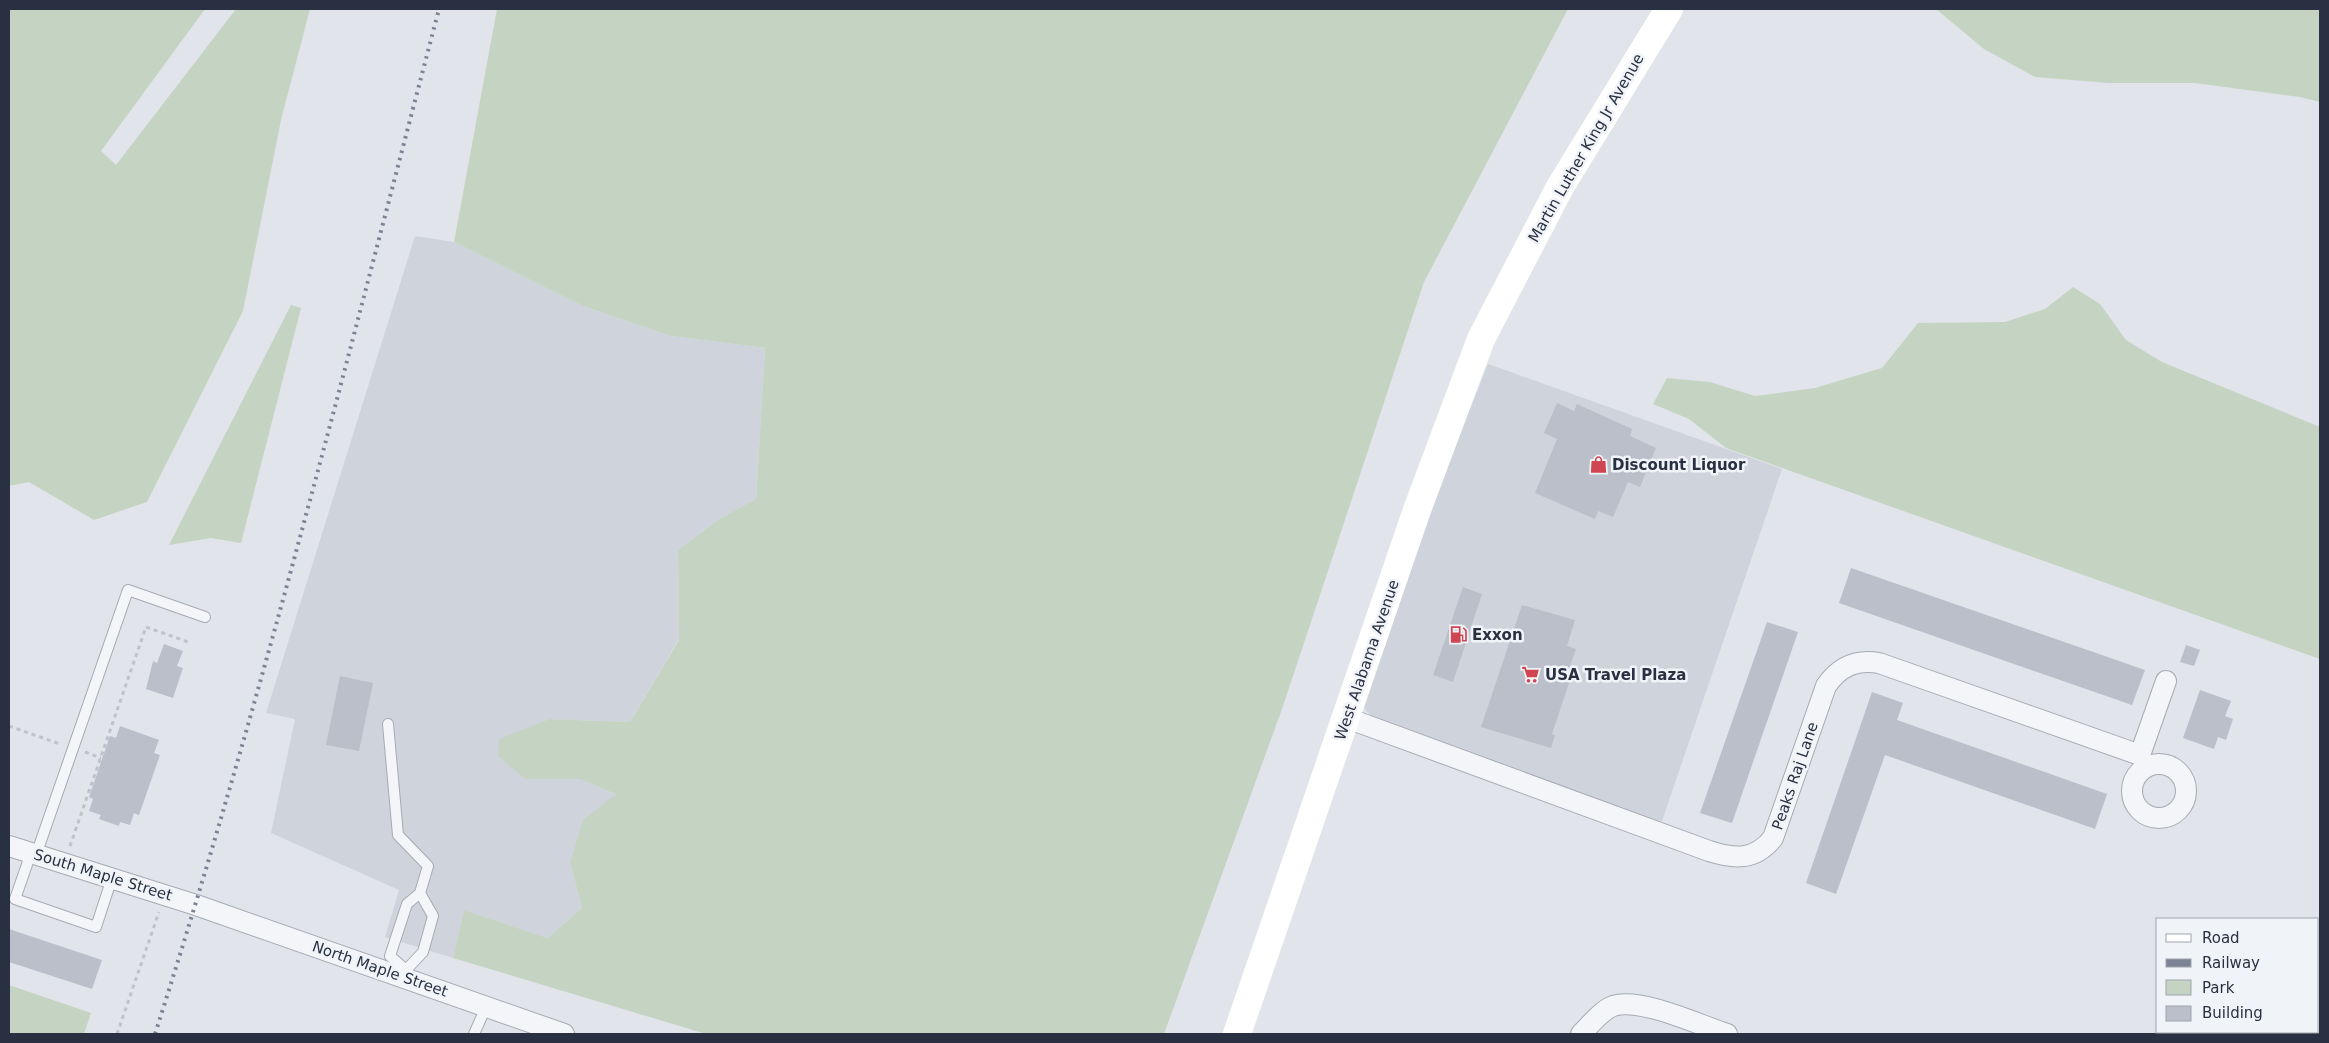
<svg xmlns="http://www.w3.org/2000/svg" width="2329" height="1043" font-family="'DejaVu Sans',sans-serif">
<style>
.built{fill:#cfd3dc}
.green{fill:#c5d4c2}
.building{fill:#bbbfc9}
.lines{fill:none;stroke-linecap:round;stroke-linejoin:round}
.lane-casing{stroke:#a6aab4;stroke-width:12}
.street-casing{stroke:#a6aab4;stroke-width:22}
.path{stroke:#bfc2c8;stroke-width:3;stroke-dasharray:4 4;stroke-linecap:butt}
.lane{stroke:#f4f5f8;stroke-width:10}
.street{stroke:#f4f5f8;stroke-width:20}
.secondary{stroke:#fff;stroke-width:28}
.rail{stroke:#7a8293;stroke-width:4;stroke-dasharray:2.5 5;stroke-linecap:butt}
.labels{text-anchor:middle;stroke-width:5;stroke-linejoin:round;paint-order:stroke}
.street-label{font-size:15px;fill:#293041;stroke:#f0f3f7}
.poi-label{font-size:15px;font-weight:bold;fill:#293041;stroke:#f0f3f7;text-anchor:start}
</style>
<rect width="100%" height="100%" fill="#e1e4ea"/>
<path class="built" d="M415,236L454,242L583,306L671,336L765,348L756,499L719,519L678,550L679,639L630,722L550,719L525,779H579L616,794L570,863L582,908L548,938L464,910L453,958L385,937L399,890L271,833L295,719L266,713Z
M1488,364L1782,469L1662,821L1655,822L1595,801L1510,766L1379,721L1366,711L1363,705L1428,513Z"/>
<path class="green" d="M9,9H205L101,151L116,165L236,9H310L281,120L243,311L147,502L94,520L29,482L9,486Z
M497,9H1568L1424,282L1282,709L1164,1034H706L453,958L464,910L548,938L582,908L570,863L583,820L616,794L579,779H525L498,756L499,739L550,719L630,722L679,640L678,550L719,519L756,499L765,348L671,336L583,306L454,242Z
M1936,9H2320V102L2300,97L2195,83H2108L2035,77L1984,49Z
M2073,287L2100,304L2126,340L2162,362L2320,427V659L1726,448L1689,419L1653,404L1667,378L1710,382L1755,396L1815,388L1882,368L1918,323L2005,322L2045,309Z
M291,305L301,308L241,543L211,538L169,545Z
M9,985L91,1013L84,1034H9Z"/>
<path class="building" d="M1557,403L1574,411L1577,404L1632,429L1630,436L1656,448L1640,487L1628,482L1613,517L1598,511L1595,519L1535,493L1557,439L1544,433Z
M1851,568L2145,670L2132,705L1839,603Z
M1463,587L1482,594L1453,682L1433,675Z
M1522,605L1575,620L1567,646L1576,649L1567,675L1571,677L1552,734L1555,735L1551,748L1481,727Z
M1767,622L1798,632L1732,823L1700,813Z
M164,644L183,651L177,666L183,668L173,698L146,689L153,661L157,663Z
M2186,645L2200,650L2194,666L2180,662Z
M340,676L373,683L359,751L326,745Z
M2200,690L2231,701L2225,716L2233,719L2226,740L2218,737L2214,749L2183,738Z
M1872,692L1903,703L1897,720L2107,794L2095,829L1885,755L1836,894L1806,883Z
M120,726L159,740L154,753L160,755L139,815L134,813L130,825L120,822L119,826L99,819L101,815L89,811L93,799L89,797L110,736L116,738Z
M9,929L102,960L92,989L9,962Z"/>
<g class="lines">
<defs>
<path id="lane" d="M388,724L398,835L428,866L420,893L407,904L390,956L406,970
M31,853L15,899L96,927L112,878
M36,855L128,590L205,617
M404,975L406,970L423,952L433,916L420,893
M474,1034L486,1007"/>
<path id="street" d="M1347,718L1709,851C1734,859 1755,861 1773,838L1826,686C1839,667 1855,659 1879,663L2140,755
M2140,755L2166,681
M2132 791a27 27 0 1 1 54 0a27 27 0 1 1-54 0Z
M9,846L196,905L564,1034
M1581,1034C1589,1026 1602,1010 1613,1006C1640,997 1699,1025 1727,1034"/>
</defs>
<use href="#lane" class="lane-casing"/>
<use href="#street" class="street-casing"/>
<path class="path" d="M9,726L60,744
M85,752L101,758
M70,846L146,627L191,643
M117,1034L159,912"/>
<use href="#lane" class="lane"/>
<use href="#street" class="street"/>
<path class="secondary" d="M1237,1034L1417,510L1481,339L1560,187L1669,9"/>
<path class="rail" d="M155,1034C263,696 349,352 439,9"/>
</g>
<defs>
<symbol id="shop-bare" viewBox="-9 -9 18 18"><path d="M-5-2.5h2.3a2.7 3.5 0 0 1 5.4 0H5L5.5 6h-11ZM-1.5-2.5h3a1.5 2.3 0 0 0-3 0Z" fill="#cf4551" stroke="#f0f3f7" stroke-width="2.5" paint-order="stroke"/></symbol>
<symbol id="fuel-bare" viewBox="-9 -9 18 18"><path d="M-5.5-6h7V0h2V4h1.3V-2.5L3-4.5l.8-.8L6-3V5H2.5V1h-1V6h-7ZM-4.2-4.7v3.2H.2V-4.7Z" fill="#cf4551" stroke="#f0f3f7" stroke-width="2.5" paint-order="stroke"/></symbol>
<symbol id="supermarket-bare" viewBox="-9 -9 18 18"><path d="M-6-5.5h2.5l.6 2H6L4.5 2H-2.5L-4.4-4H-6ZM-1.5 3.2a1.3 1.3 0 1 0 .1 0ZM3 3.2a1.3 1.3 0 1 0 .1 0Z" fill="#cf4551" stroke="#f0f3f7" stroke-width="2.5" paint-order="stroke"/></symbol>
</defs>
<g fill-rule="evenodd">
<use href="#shop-bare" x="1586" y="452" width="25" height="25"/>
<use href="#fuel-bare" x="1446" y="622" width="25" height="25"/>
<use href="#supermarket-bare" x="1518" y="662" width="25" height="25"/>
</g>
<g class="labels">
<g class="street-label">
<text transform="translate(1586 148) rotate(-60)" y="5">Martin Luther King Jr Avenue</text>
<text transform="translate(1367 660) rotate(-71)" y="5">West Alabama Avenue</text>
<text transform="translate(1795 776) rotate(-71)" y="5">Peaks Raj Lane</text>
<text transform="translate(103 875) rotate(17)" y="5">South Maple Street</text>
<text transform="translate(380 969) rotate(19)" y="5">North Maple Street</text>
</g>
<g class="poi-label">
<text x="1612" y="470">Discount Liquor</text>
<text x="1472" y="640">Exxon</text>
<text x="1545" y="680">USA Travel Plaza</text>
</g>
</g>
<rect width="2329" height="1043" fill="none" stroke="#293041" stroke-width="20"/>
<rect x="2156" y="918" width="162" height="115" fill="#f0f3f7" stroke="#a0a5ae"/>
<rect x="2166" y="934" width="25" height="8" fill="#ffffff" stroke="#a0a5ae"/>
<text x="2202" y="943" font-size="15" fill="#293041">Road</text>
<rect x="2166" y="959" width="25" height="8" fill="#7a8293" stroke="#a0a5ae"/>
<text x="2202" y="968" font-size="15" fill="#293041">Railway</text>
<rect x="2166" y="980" width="25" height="15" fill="#c5d4c2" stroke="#a0a5ae"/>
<text x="2202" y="993" font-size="15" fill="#293041">Park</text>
<rect x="2166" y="1006" width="25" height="15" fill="#bbbfc9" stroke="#a0a5ae"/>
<text x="2202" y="1018" font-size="15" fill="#293041">Building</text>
</svg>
